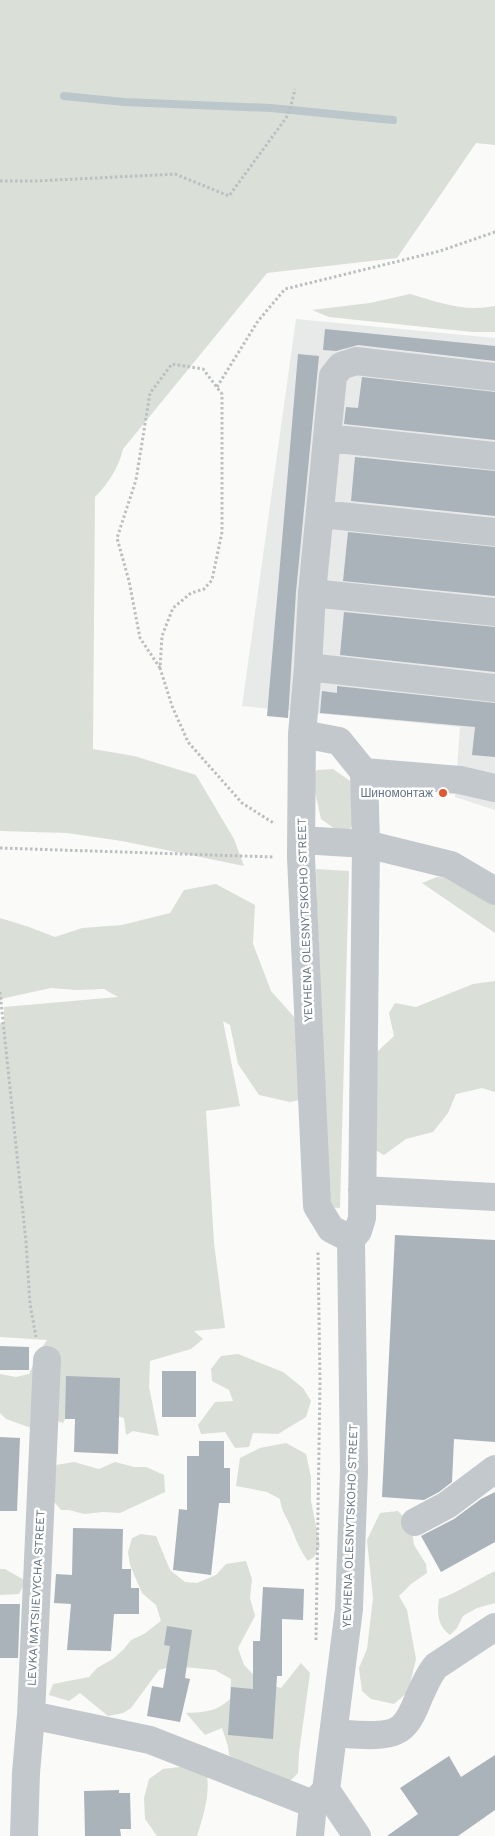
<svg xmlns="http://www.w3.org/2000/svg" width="495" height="1836" font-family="'Work Sans',sans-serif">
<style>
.built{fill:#e8e9e9}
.green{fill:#dadfd7}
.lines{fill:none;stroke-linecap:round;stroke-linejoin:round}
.stream{stroke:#bbc7cb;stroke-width:8}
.building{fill:#aab3b9}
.path{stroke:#bbbfc2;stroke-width:3;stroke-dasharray:2.5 2.5;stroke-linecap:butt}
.minor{stroke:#c3c8cc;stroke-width:28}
.poi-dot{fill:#e4572e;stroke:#fff;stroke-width:2}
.labels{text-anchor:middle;stroke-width:5;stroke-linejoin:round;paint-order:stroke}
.poi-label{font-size:12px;fill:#657683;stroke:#fff;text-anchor:end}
.street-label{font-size:12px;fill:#657683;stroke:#fff}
</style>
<rect width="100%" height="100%" fill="#fafaf8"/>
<path class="built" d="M296,319L495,338V810L455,797L460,727L242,706Z"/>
<path class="green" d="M0,0H495V145L476,143L397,258L267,273L123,449C119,467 108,484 95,497L93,749L134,756L196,775L234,839L244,866L122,841L67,833L0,831Z
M410,294C440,303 464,312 495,306V332H472L329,317L312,310L370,303Z
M333,769L350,781L358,817L345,836L321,819L312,778L317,770Z
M316,869L349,871L340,1208L325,1207Z
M437,877L447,878L495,905V933L422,883Z
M216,884L255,905L253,944L271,991L295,1018L308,1098L290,1102L259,1095L238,1064L230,1025L223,1021L240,1106L206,1111L214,1243L225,1328L194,1331L203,1339L191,1349L150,1361L149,1387L159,1436L133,1431L126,1435L124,1418L105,1412L69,1411L63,1423L52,1419L34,1429L6,1419L0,1413V1374L16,1377L29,1374L39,1352L47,1340L0,1337V1023L4,1022V1007L118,997L104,989L76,990L51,988L5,998L0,1001V918L29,927L55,937L82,928L122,925L170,913L184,890Z
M495,981V1092L482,1088L456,1094L448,1113L433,1132L406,1139L384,1155L366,1145L368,1076L378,1051L394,1036L389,1013L395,1003L416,1007L473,984Z
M238,1354L283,1372L303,1388L311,1401L306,1417L278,1434L253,1433L249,1447L235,1448L225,1432L201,1434L198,1425L215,1402L233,1401L229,1390L212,1381L211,1369L221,1356Z
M286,1443L306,1454L311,1477V1501L320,1546L314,1557L308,1561C299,1549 296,1539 290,1525C286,1516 281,1510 280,1499L267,1492L236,1486L240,1458L260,1448Z
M74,1462L99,1469L115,1462L134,1467H146L164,1475L165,1492L120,1513L103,1512L84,1514L69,1510H61L51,1498L56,1465Z
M398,1511L411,1525L414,1545L426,1564L427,1573L411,1584L399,1596L407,1610L416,1659L408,1692L394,1704L371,1699L362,1691L359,1668L367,1649L373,1598L367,1540L380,1513Z
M141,1534L156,1536L170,1570L185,1582L197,1583L216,1575L226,1564L246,1561L252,1579L250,1598L255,1616L238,1648L244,1665L261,1682L281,1688L301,1663L310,1673L299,1753L298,1773L289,1782L264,1770L248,1767L229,1755L228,1746L222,1728L205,1735L186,1713C205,1712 216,1712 230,1699L231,1679L215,1670L174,1666L159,1670L131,1708L123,1713L108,1716L80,1693L69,1701L49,1695L53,1684L89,1677L97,1668L113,1659L124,1649L131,1640L144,1634L161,1621L156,1605L142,1593L130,1565L128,1552L132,1538Z
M0,1569H5L26,1581L19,1594L0,1595Z
M495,1571V1603L477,1608L463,1616L457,1628L450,1635C437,1626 437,1612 439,1599C459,1592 476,1580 495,1571Z
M188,1766L207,1776C210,1796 203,1817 197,1836H157L145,1819L144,1798L149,1779L163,1769Z"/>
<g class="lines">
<path class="stream" d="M64,96L124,102L271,108L393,120"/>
</g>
<path class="building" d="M325,329L495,346V361L358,345L336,351L323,350Z
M298,354L319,356L296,592L288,718L267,716Z
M362,377L495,392V440L344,424L346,407L358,408Z
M355,457L495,471V516L351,501Z
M348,532L495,547V596L343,581Z
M344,612L495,627V672L340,655Z
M337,686L495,703V757L472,755L475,727L320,713L322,691L337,693Z
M395,1235L495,1240V1442L454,1439L452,1482L439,1492L424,1500L382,1497Z
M0,1346L29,1347V1370H0Z
M162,1371H196V1417H162Z
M66,1376L120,1378L118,1454L74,1452L75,1419H65Z
M0,1437L20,1438L17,1511H0Z
M199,1441H224V1468H230V1503H219L211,1575L173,1570L179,1509L187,1510V1456H199Z
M495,1492V1542L441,1572L421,1536L454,1519L481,1499Z
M73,1528L123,1529L122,1569H131V1588H139V1614H114L111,1651L67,1650L71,1604L54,1603L56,1574L72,1575Z
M263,1587L304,1589L303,1620L282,1619V1676H277L273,1739L228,1735L231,1687L253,1689V1641H260Z
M0,1604H20L18,1658H0Z
M167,1626L192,1630L185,1678L190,1679L180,1722L147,1716L152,1686L163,1688L170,1646L164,1645Z
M495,1755V1810L458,1836H387L418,1814L400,1788L449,1756L461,1777Z
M119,1790V1793H130L131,1829H120L121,1836H85L84,1791Z"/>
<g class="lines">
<path class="path" d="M0,181H35L175,174L229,196L286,118L291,106L295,89
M217,387L258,321L285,289L440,251L495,232
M160,668L140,638L129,581L117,538L136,480L150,393L172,364L203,369L222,394V532L212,580L204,589L191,593L173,608L162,636L160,668L172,706L188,742L242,803L275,824
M0,848L274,857
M0,992L26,1242L30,1304L36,1337
M316,1640L320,1383L318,1251"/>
<path class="minor" d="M328,438L495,456
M321,514L495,532
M312,593L495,612
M308,667L495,688
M302,734L308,667L312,593L333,376L341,366L356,361L495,377
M364,772L460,780L495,788
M301,840L366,844L451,865L495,891
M362,1190L495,1197
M415,1522L447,1505L495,1469
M31,1715L150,1740L313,1804
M334,1733C352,1734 388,1740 402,1727C410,1720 415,1707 419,1697C424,1687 428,1675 436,1666L495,1627
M326,1790L357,1836
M24,1836L26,1773L31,1715L47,1360
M310,1836L313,1804L326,1790L349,1609L354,1471L351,1239L358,1231L362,1218L366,844L364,772L339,741L302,734L301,857L317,1206L331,1229L351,1239"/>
</g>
<circle class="poi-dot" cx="443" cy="793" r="5"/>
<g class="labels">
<g class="poi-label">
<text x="433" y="797">Шиномонтаж</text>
</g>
<g class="street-label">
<text transform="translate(305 920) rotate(-92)" y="4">YEVHENA OLESNYTSKOHO STREET</text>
<text transform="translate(350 1526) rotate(-88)" y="4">YEVHENA OLESNYTSKOHO STREET</text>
<text transform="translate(36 1598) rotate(-87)" y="4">LEVKA MATSIIEVYCHA STREET</text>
</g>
</g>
</svg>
